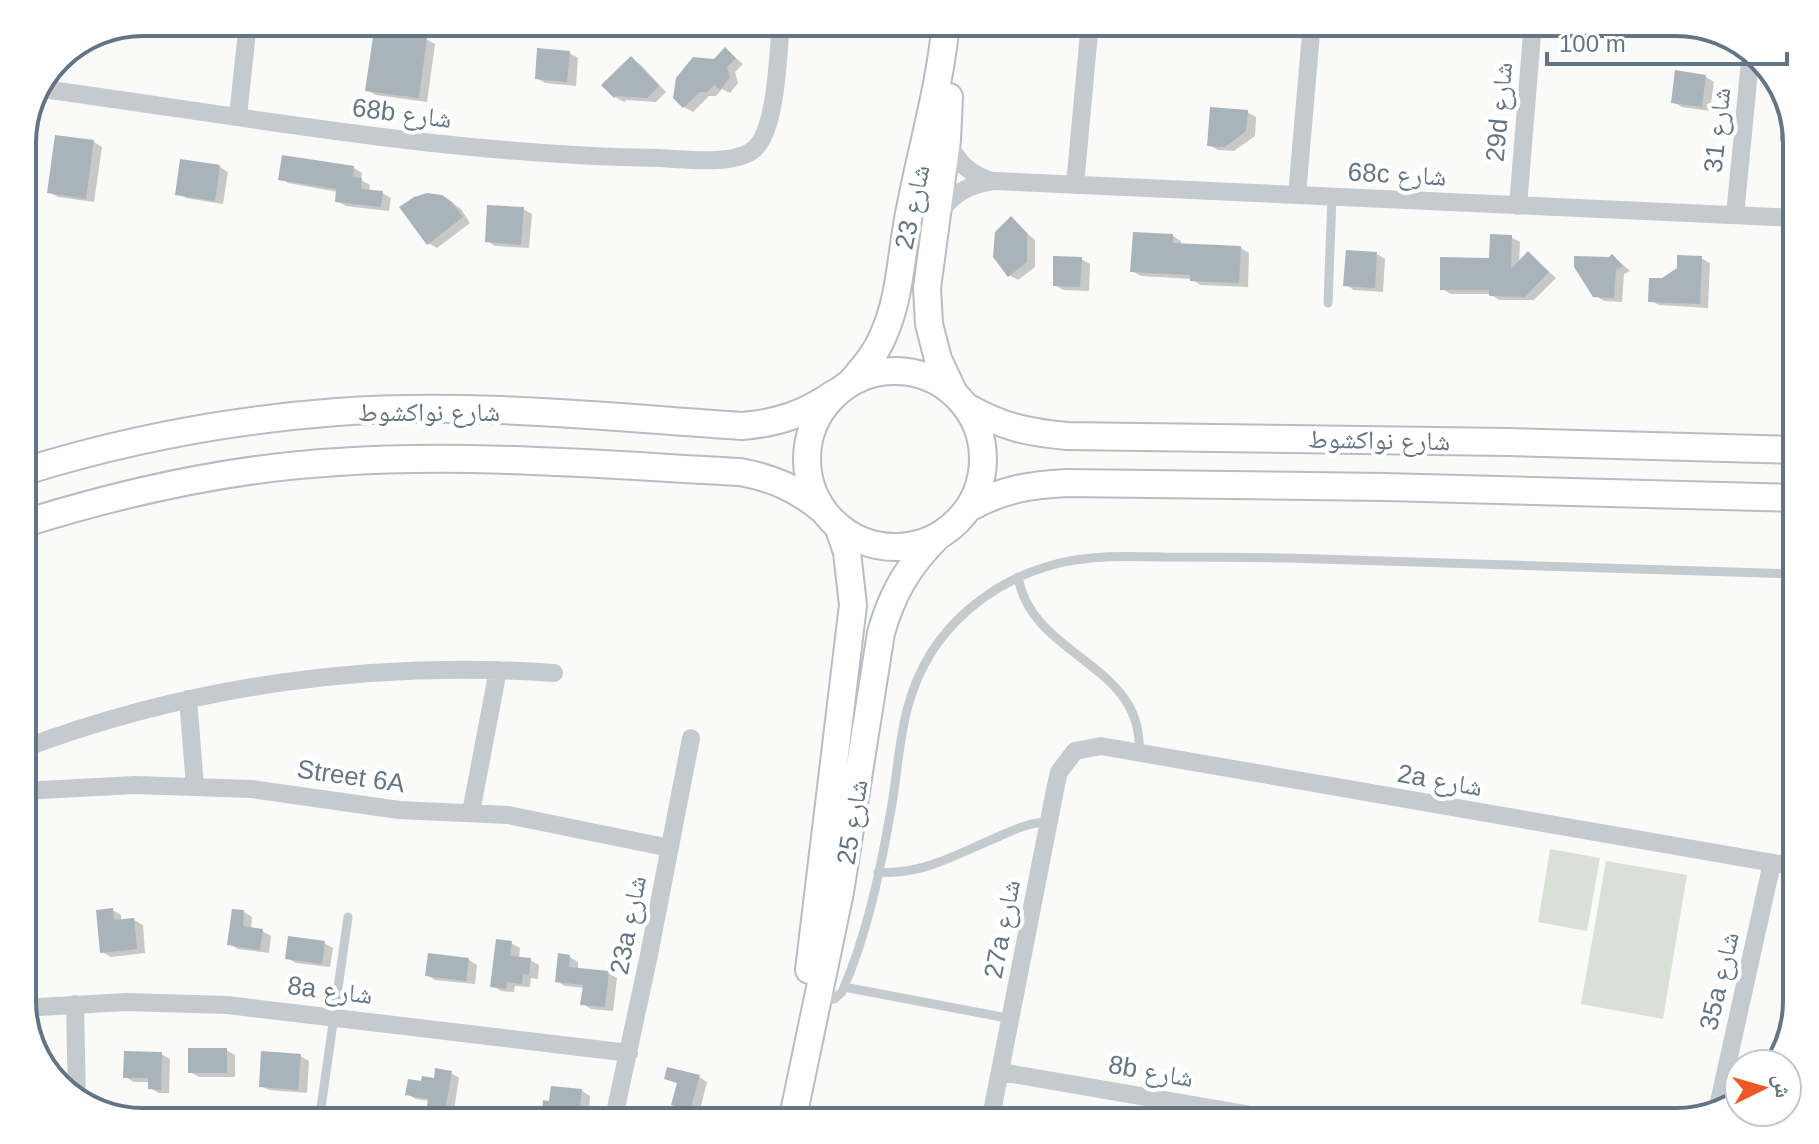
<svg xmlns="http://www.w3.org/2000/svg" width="1819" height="1144" font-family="Arial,'Noto Naskh Arabic',sans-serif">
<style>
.green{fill:#dae0d7}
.shadow{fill:#0003}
.building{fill:#a9b3ba}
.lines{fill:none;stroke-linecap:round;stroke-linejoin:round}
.secondary-casing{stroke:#b7bdc3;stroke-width:30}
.lane{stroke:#c5cace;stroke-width:9}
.street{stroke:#c5cace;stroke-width:18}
.secondary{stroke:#fff;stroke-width:26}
.labels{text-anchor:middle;stroke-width:8;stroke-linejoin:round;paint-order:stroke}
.street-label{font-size:26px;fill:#637585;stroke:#fff}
.rim{fill:none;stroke:#637585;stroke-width:4}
</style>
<rect width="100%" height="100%" fill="#fafaf8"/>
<path class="green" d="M1550,849L1600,858L1587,931L1538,922Z
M1606,861L1687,875L1663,1019L1581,1004Z"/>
<path class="shadow" d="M1392,22H1442V27Z
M426,39L435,44L427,102L376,95L367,90Z
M726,50L743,64L735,72L738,83L730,93L722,89L716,96H709L693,112L684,107L675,97Z
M569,53L578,58L576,86L545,83L537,78Z
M631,59L640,64L666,92L656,102L626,100L624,102L615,97Z
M1706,77L1714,82L1710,111L1682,107L1673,102Z
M1247,112L1256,117L1255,136L1234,151L1218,150L1209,145Z
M28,124L32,126L30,156H22V136Z
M94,142L102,147L94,202L58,197L49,192Z
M220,167L228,172L223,204L186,198L177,193Z
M354,168L362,173L361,180L370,185L369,192L382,193L391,198L389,211L346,206L337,201L338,192L288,183L280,178Z
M451,202L461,209L470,223L437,248L428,243Z
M523,209L532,214L529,248L495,246L487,241Z
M1011,219L1035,240V267L1018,280L1009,275Z
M1173,236L1181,241V245L1241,248L1249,253L1248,287L1200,285L1192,279L1141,276L1132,271Z
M1511,237L1520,242L1519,263L1528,253L1556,278L1534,300H1499L1490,294H1451L1442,289L1491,260Z
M1377,254L1385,259L1383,292L1354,290L1346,285Z
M1613,256L1630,271L1624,274L1622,302L1604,301L1595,295Z
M1701,258L1710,263L1708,308L1659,305L1650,300L1663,281Z
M1081,259L1090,264L1089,291L1063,290L1055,285Z
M112,910L121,915V921L134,920L143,925L145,953L111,957L102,952Z
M244,912L252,917L251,930L262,931L271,936L269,953L238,949L230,944Z
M324,943L333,948L330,967L296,963L287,958Z
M511,943L520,948L519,959L530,960L539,965L538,979L531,978L530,987L515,986L514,992L501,991L493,986Z
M570,957L578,962V970L608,973L617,978L613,1011L591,1009L583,1004L584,988L565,986L557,981Z
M469,960L477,965L475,984L435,980L427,975Z
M1797,961V989L1791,986Z
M226,1050L235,1055V1077H199L190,1072Z
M161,1054L170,1059L169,1093H159L150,1088V1082H134L125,1077Z
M300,1056L309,1061L307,1093L269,1090L261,1086Z
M451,1073L459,1078L452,1122H434L427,1118L430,1101L416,1099L407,1094L423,1083Z
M699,1077L707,1082L699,1114L674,1104L679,1084L666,1078Z
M582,1091L590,1096L589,1111L572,1110L571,1122H530H543Z"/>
<path class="building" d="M374,30L427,37L419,98L365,91Z
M725,47L736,58L727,67L730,77L720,90L714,85L707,92H700L683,108L673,98L676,78L693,57L714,59Z
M537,48L570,51L567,82L535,79Z
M631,56L659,86L647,98L616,96L614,98L601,85Z
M1675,70L1706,75L1702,107L1671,103Z
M1783,96L1797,136V167L1780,140Z
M1210,107L1248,110L1246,131L1225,147L1207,146Z
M55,135L94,140L86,199L47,193Z
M282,155L354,166L353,177L362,178L361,189L383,191L381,207L335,202L336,189L278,180Z
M180,159L220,165L215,201L175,195Z
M427,193L442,195L452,202L463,217L427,245L399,207L414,197Z
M487,205L524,207L521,245L485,242Z
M1011,216L1027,233V262L1008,277L993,257L995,232Z
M1133,232L1173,234V243L1241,246L1239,283L1190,281V275L1130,272Z
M1490,234L1512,235L1511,269L1528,251L1549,272L1525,297L1489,296V290H1440V257L1489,258Z
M1346,250L1377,252L1375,288L1343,286Z
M1612,254L1623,266L1616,269L1614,298L1593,297L1574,267V256L1609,257Z
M1677,255L1702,256L1700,304L1648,302L1649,278H1662L1677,268Z
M1053,256L1082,257L1080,287L1053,286Z
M113,908L114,920L134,918L137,949L100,953L96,910Z
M232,909L244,910L243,926L263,929L260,950L227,945Z
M288,936L325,941L322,964L285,959Z
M496,939L512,941L510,956L531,958L529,975L523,974L522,984L507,982L506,989L490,987Z
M428,953L469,958L466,981L425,976Z
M558,953L570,955L569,967L609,971L605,1007L580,1005L583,985L555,982Z
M188,1048H227V1073H188Z
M124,1051L162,1052L161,1090L148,1089V1078H123Z
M261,1051L301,1054L298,1090L259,1087Z
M667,1067L700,1075L690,1110L671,1105L677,1083L664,1079Z
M435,1068L452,1071L443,1122L425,1119L428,1099L405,1095L408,1079L421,1081L422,1076L434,1078Z
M551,1086L582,1089L580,1108L564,1106L562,1122H541L543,1100L549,1101Z"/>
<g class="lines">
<defs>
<path id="secondary" d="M949,97L947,140L927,288L929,324L938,359L953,391
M807 459a88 88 0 1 1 176 0a88 88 0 1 1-176 0Z
M852,381C864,367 876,353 883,336C901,297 901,251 910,209C922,146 940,87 946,22
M967,407C1003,427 1026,432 1067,436L1508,442L1797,450
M22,472C124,440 230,420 337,412C471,402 608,417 742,426C778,423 805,414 835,393
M969,508C1003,489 1029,485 1067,483L1385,487L1797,498
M22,524C124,492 231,468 338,462C472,453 607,465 740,472C773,478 798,489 824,511
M809,970L853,605L847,552L838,526
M792,1122L840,892L881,633C892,593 909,565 938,536"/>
</defs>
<use href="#secondary" class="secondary-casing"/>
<path class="lane" d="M1328,303L1332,196
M1018,577C1032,658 1145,663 1139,753
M878,872C922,876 961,852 1000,836C1016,829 1031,822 1049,822
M844,987L1012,1019
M822,1001L834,999L842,992C868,933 881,867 892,804C901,749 900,703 931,653C959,609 1005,577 1056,564C1090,555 1127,556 1162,557C1204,557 1246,557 1288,558C1457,562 1627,568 1797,574
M319,1122L348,917"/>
<path class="street" d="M43,89C247,117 451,155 658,158C684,159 732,166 753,150C777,132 778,52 781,22
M238,116L248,22
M947,140C957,162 969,174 992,181
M1075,185L1090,22
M1297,195L1312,22
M1518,206L1533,22
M938,215C953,193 969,184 995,181L1797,218
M1735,215L1751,51
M188,699L195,786
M22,749C192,685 374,660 554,673
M22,791L135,785L252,789L399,810L508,815L670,848
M471,812L498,670
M75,1004L77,1102
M22,1008L126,1002L227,1005L629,1053
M1001,1072L1292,1122
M1717,1111L1772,863
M613,1122L649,955L691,738
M990,1122L1056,785L1059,772L1075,751L1101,746L1797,867"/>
<use href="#secondary" class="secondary"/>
</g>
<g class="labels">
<g class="street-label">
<text transform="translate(1499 112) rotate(-85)" y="9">29d شارع</text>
<text transform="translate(402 113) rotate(7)" y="9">68b شارع</text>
<text transform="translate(1717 130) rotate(-84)" y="9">شارع 31</text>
<text transform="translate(1397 174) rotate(3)" y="9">68c شارع</text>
<text transform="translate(912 207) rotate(-78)" y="9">شارع 23</text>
<text x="429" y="421">شارع نواكشوط</text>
<text transform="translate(1379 440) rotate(1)" y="9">شارع نواكشوط</text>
<text transform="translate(351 776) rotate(8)" y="9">Street 6A</text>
<text transform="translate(1440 780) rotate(10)" y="9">2a شارع</text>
<text transform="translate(852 822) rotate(-81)" y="9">شارع 25</text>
<text transform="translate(628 925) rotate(-79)" y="9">23a شارع</text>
<text transform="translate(1002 929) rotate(-79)" y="9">27a شارع</text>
<text transform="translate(1719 981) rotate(-77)" y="9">35a شارع</text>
<text transform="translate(330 990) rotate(7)" y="9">8a شارع</text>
<text transform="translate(1151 1071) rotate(10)" y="9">8b شارع</text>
</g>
</g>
<path d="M0 0H1819V1144H0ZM143 36H1676A107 107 0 0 1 1783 143V1001A107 107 0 0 1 1676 1108H143A107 107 0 0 1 36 1001V143A107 107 0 0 1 143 36Z" fill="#fff" fill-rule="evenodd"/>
<path class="rim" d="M143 36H1676A107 107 0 0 1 1783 143V1001A107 107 0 0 1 1676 1108H143A107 107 0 0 1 36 1001V143A107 107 0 0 1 143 36Z"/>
<g transform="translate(1763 1088) rotate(85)"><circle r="38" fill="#ffffff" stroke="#c1c8ce" stroke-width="2"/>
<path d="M0-6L14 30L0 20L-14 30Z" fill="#ee5723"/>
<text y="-12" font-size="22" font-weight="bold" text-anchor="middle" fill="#637585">ش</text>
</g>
<path d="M1547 52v12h240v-12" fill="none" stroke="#637585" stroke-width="4"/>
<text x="1559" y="52" font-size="24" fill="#637585" stroke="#ffffff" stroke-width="6" paint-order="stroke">100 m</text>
</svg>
